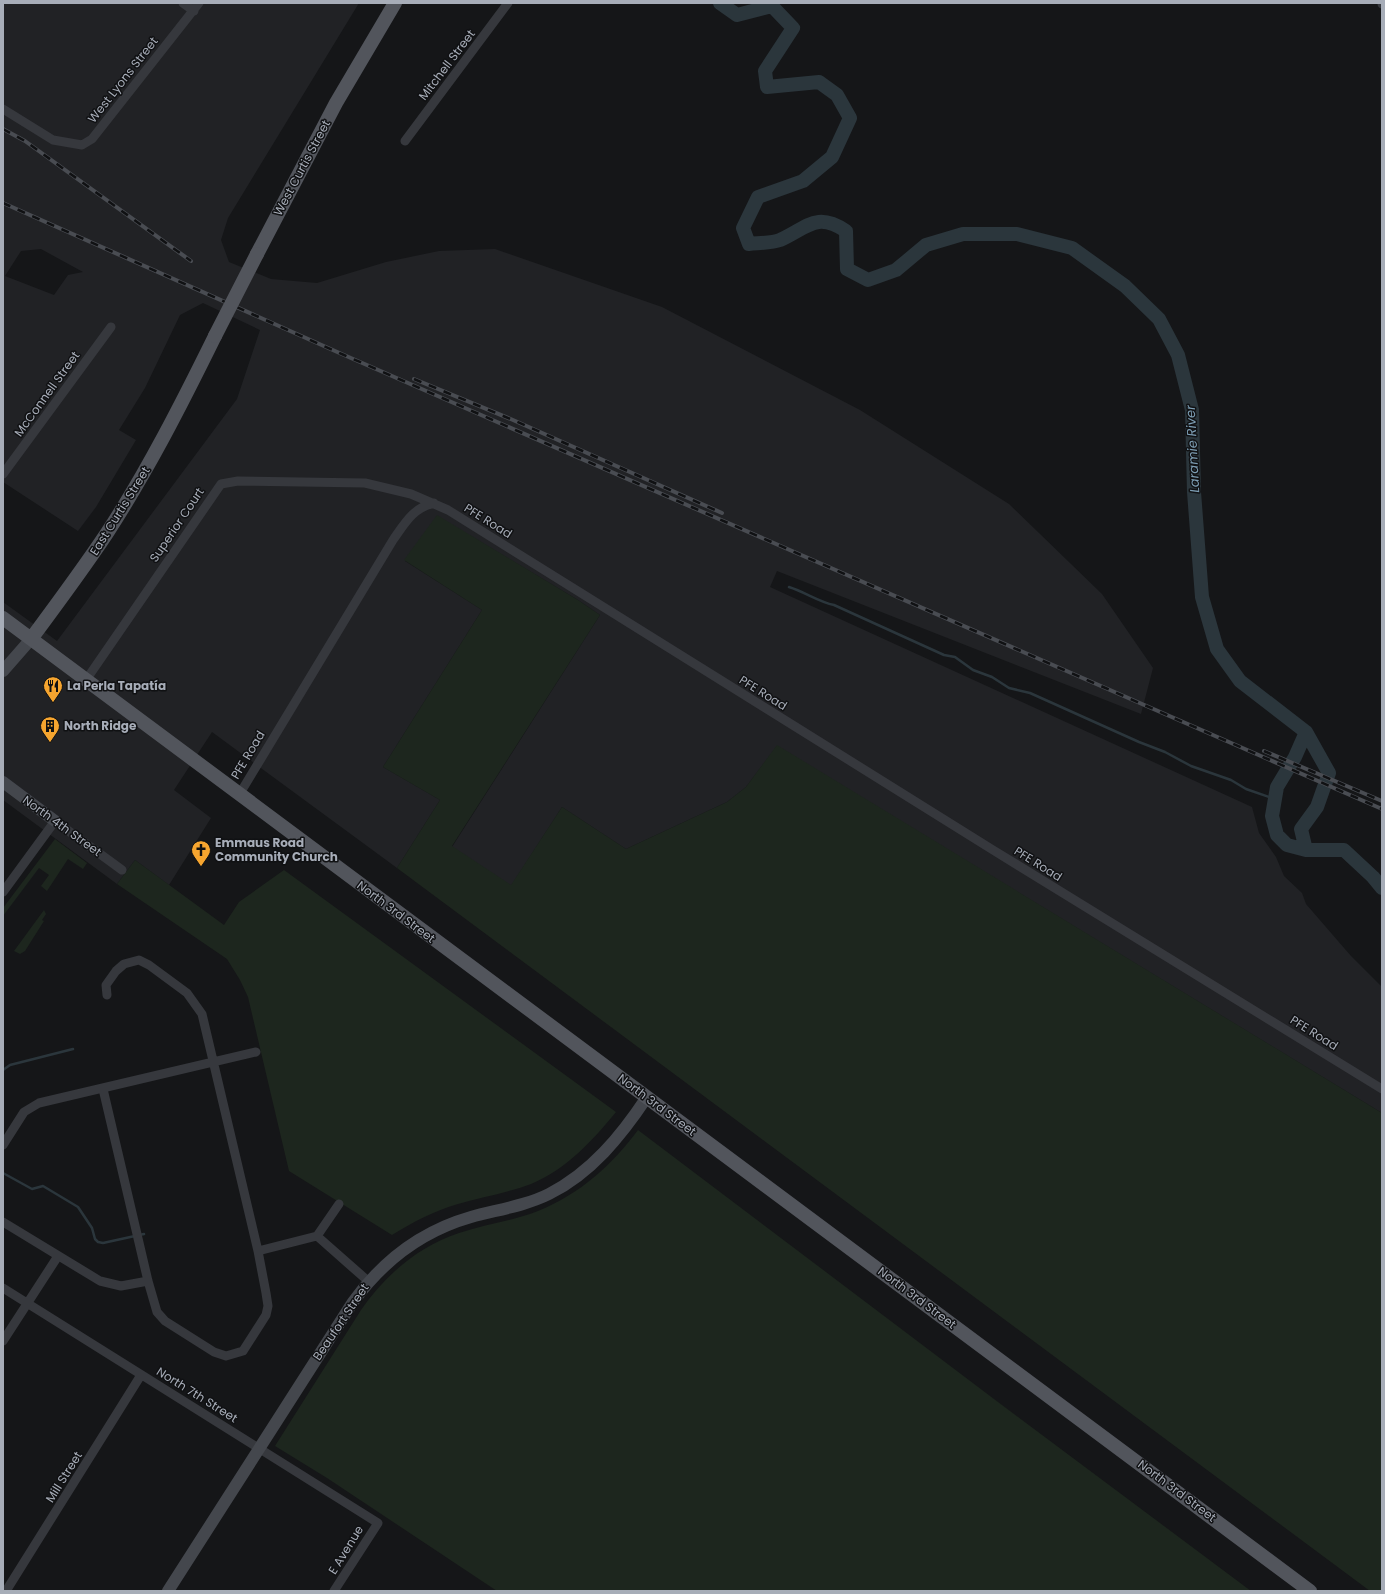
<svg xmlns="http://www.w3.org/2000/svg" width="1385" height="1594" font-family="Poppins,sans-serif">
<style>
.built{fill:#212225;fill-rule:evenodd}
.green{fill:#1d261e}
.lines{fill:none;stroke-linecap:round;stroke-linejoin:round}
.stream{stroke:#2b363c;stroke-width:2.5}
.river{stroke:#2b363c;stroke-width:14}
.street{stroke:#36383d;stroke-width:9}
.secondary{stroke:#44474d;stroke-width:12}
.primary{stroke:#52555c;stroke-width:14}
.rail-casing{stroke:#494c52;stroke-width:4}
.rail{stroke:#101113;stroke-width:2.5;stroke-dasharray:8;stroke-linecap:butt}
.primary-bridge{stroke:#52555c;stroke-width:14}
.labels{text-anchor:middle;stroke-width:3;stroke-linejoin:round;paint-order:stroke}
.street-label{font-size:12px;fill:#a7adb8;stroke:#101113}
.poi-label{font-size:12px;font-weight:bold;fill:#a7adb8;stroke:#101113;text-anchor:start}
.water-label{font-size:13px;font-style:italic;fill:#7d9eb4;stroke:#101113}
</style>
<rect width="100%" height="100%" fill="#151618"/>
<path class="built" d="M3,3H359L228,218L221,240L229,262L271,279L317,283L386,262L439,251L495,249L662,307L860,410L1009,504L1102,594L1153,668L1141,714L777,571L770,587L1252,807L1259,833L1276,857L1284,876L1302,893L1306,904L1351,956L1382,987V1113L777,746L746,787L727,802L626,849L562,807L511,886L452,847L600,615L578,600L469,535L405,561L482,610L383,767L440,800L397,868L212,732L174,790L211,818L169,885L135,860L117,884L3,800V602L57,641L237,399L260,330L203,303L180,315L145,388L119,430L136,440L96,507L78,531L3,482ZM41,249L83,272L68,275L54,295L5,276L21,251Z"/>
<path class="green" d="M437,515L578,600L600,615L452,846L511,885L562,807L626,849L727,802L746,787L777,745L1382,1113V1591H1370L397,868L440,800L383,767L482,610L404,560Z
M55,839L87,863L83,869L68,859L47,891L41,886L49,875L39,868L3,916V908Z
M135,860L224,925L239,902L284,870L616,1112C592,1141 567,1169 531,1184C507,1193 482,1197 458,1204C434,1211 413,1222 392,1235L289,1171L248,997L240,980L227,959L117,884Z
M44,910L46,914L42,920L44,921L25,951L20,954L14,951Z
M638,1130L994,1399L1251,1591H497L327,1478L275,1446L361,1310C385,1275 419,1246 459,1233C485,1224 513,1221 538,1211C580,1194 612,1165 638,1130Z"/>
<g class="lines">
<path class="stream" d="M789,587C805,592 819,602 834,605L944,655L955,657L973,670L992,677L1009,688L1030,693L1139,742L1165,752L1191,766L1231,780L1246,789L1275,799
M3,1070L10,1065L73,1049
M3,1173L32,1189L43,1186L78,1207L92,1228L95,1239L98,1242L103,1243L144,1234"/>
<path class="river" d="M720,3L737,15L772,6L793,28L765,71L767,87L819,82L837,95L850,118L832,157L803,181L758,197L743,228L749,244C759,243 772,243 780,240C807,228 816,211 846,231L847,269L868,280L896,270L926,245L963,234H1017L1072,248L1125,286L1159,319L1178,355L1192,410L1194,492L1202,597L1217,649L1240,681L1306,732L1329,773L1317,807L1301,829L1306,850H1344L1373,877L1382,888
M1306,732L1295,757L1277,787L1272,816L1277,835L1287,845L1306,850"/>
<path class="street" d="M183,3L194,11
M1382,3V4
M3,109L53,140L82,145L92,139L199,3
M405,141L508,3
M3,474L111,327
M86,680L221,484L238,481L365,483L411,494L448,510L993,850L1382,1089
M239,795L393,540C405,523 413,508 434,503
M3,892L55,821L122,870
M103,1089L148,1281L157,1312L165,1321L214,1352L226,1356L243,1351L266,1315L268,1306L266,1293L258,1251L202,1014L187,993L149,965L139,960L124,964L116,971L106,985L107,995
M3,1145L24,1112L39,1103L256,1052
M3,1222L100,1281L121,1286L148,1281
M317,1236L368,1281
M258,1251L317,1236L339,1204
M3,1288L378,1523L334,1591
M3,1341L58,1256
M6,1591L141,1375"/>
<path class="secondary" d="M3,671L31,639
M3,782L55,821
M168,1591L353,1302C382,1262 422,1231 471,1217C496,1210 525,1206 549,1194C591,1173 621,1136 647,1097"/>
<path class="primary" d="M257,254L336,103L395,3
M3,618L1310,1591
M31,639C57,604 83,569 107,533C148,470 182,403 215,336"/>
<defs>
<path id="rail" d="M3,129L25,141L191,261
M3,203L344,355L1382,809
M414,379L513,420L722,513
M1264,751L1382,801"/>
</defs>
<use href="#rail" class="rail-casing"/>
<use href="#rail" class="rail"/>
<path class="primary-bridge" d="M215,336L257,254"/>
</g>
<defs>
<symbol id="restaurant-pin" viewBox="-11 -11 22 30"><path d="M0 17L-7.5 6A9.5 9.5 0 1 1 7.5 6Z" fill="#f6a52f" stroke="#101113"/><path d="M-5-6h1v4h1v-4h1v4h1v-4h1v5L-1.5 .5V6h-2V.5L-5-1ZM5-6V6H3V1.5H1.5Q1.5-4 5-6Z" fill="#111"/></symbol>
<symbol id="building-pin" viewBox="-11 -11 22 30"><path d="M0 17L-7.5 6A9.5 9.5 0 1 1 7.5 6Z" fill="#f6a52f" stroke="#101113"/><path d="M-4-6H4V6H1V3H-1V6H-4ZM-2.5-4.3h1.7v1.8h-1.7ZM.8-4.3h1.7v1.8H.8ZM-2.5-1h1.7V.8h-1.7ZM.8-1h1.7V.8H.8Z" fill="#111"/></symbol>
<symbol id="church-pin" viewBox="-11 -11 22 30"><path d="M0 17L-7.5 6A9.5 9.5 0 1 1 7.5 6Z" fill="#f6a52f" stroke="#101113"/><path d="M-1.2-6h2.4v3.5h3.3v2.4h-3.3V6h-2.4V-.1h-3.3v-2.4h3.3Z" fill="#111"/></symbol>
</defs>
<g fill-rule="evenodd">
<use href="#restaurant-pin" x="42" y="675" width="22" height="30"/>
<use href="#building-pin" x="39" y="715" width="22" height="30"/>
<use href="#church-pin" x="190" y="839" width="22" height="30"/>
</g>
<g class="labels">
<g class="street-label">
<text transform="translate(447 65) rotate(-53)" y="4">Mitchell Street</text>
<text transform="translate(123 80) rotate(-52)" y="4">West Lyons Street</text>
<text transform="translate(302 168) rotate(-62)" y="4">West Curtis Street</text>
<text transform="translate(47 394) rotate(-54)" y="4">McConnell Street</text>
<text transform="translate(120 511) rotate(-58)" y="4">East Curtis Street</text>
<text transform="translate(488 521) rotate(32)" y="4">PFE Road</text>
<text transform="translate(177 525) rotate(-56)" y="4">Superior Court</text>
<text transform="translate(763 693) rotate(32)" y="4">PFE Road</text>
<text transform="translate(248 755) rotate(-59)" y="4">PFE Road</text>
<text transform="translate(62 826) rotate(36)" y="4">North 4th Street</text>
<text transform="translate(1038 864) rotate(32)" y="4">PFE Road</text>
<text transform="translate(396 912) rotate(37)" y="4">North 3rd Street</text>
<text transform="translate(1314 1033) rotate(32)" y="4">PFE Road</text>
<text transform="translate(657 1105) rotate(37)" y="4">North 3rd Street</text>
<text transform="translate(917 1298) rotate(37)" y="4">North 3rd Street</text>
<text transform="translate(341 1322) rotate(-56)" y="4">Beaufort Street</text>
<text transform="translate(197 1395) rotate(32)" y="4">North 7th Street</text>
<text transform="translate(64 1477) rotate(-58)" y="4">Mill Street</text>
<text transform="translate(1177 1491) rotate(37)" y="4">North 3rd Street</text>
<text transform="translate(346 1550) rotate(-58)" y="4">E Avenue</text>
</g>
<g class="poi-label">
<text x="67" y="690">La Perla Tapatía</text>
<text x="64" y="730">North Ridge</text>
<text x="215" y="847">Emmaus Road<tspan x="215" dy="14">Community Church</tspan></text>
</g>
<g class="water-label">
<text transform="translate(1192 449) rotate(-93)" y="5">Laramie River</text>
</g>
</g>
<rect width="1385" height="1594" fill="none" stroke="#a7adb8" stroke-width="8"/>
</svg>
